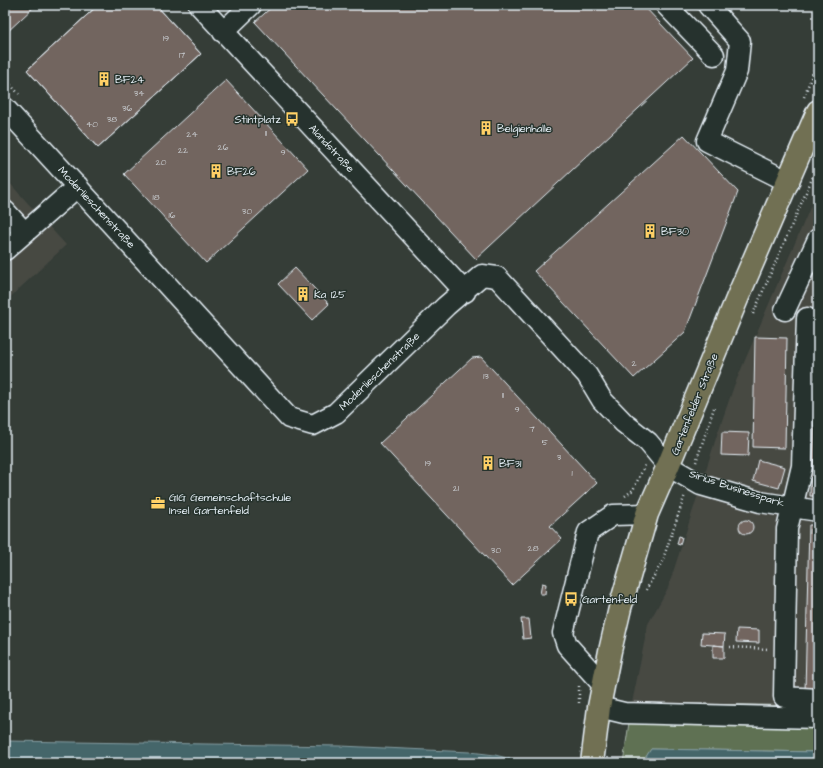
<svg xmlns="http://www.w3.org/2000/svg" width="823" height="768" font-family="'Architects Daughter',sans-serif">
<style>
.built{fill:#474943}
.green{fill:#5f7153;stroke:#a4b1a6}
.water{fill:#45666b;stroke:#869ea3}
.building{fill:#72655e;stroke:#e8f1f8}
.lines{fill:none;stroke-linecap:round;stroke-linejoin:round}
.minor-casing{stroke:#e8f1f8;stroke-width:23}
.major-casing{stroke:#e8f1f8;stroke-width:25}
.path{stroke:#e8f1f8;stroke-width:2.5;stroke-dasharray:1 3;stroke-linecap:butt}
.minor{stroke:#26332d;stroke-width:20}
.major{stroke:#716f52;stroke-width:22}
.labels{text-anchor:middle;stroke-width:3;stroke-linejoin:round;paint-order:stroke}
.number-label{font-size:9px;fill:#caced2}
.poi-label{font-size:11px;fill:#e8f1f8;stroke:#26332d;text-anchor:start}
.street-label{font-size:11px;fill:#e8f1f8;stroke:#26332d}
</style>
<rect width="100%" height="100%" fill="#353d37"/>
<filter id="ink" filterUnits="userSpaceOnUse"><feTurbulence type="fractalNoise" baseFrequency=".025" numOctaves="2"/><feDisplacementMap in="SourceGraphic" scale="8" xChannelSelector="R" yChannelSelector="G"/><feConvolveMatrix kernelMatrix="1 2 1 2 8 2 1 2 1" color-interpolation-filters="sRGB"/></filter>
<g filter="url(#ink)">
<path class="built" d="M5,178L66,245L5,302Z
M818,189V706L632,703L648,624L668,588L718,432L734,386Z"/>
<path class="green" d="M632,703L818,706V752L651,749L642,763H623Z"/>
<path class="water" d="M5,741L341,746L470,752L495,755L527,763H5Z
M651,749L818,752V763H642Z"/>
<path class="building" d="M5,5H36L5,34Z
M98,5H156L201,54L98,148L27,70Z
M98,5H156L201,54L98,148L27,70Z
M274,5H643L693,58L476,259L255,22Z
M226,80L308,169L206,263L124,174Z
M684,135L738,192L685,332L634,378L534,271Z
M295,268L329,304L312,320L278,284Z
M814,330H818V496H810Z
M755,337L787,338L785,448L753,447Z
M481,357L597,483L550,526L562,539L512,585L380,443L472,358Z
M722,432L749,433L748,456L721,455Z
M758,460L785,467L779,488L753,481Z
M739 527a7 7 0 1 1 14 0a7 7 0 1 1-14 0Z
M809,525H818V691H805Z
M679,536L682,537L680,545L677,544Z
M542,583L546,584L545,594H540Z
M521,619H529L531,638L523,639Z
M737,629L759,630V643L736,642Z
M702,633L725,634L724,646L701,644Z
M713,645L724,646V658H713Z"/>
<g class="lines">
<defs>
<path id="minor" d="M199,5L465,292
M666,5L714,55
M708,5L740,41L737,71L707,141L789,182
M223,32L251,5
M5,108L289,418L313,425L336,413L446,306L482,275L497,277L587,375L602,400L624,423L648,442L668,466L701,485L760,502L818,511
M5,211L24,232
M5,250L78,186
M785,310L818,239
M807,318L802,466L787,529L784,697L818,699
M603,685L567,645L563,633L588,532L613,515L647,514
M599,707L624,713L818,718"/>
<path id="major" d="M592,763L599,707L610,651L620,608L647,514L668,466L739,294L818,111"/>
</defs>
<use href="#minor" class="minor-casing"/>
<use href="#major" class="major-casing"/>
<path class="path" d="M5,79L19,94
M804,97L818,59
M753,314L818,165
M696,462L714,408
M625,496L633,490L645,465
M646,590L662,562L685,495
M730,647L769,649
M579,703V686"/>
<use href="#minor" class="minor"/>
<use href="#major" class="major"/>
</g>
</g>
<defs>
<symbol id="building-bare" viewBox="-9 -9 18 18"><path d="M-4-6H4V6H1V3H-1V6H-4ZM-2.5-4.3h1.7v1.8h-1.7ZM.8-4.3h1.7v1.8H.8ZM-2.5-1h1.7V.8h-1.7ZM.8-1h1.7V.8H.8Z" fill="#ffd166" stroke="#26332d" stroke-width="2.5" paint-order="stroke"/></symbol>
<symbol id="bus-bare" viewBox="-9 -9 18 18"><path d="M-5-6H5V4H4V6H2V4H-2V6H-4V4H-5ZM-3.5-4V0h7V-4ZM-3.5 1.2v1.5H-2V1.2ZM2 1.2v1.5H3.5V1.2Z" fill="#ffd166" stroke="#26332d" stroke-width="2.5" paint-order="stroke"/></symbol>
<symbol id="office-bare" viewBox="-9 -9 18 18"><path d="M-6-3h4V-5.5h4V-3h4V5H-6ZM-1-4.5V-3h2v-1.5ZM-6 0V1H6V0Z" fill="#ffd166" stroke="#26332d" stroke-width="2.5" paint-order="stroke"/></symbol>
</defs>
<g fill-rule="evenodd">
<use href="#building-bare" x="94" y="69" width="20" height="20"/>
<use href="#bus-bare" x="282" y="109" width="20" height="20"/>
<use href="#building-bare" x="476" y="118" width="20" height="20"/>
<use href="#building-bare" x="206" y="161" width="20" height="20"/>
<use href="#building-bare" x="640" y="221" width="20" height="20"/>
<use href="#building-bare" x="293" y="284" width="20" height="20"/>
<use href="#building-bare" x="478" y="453" width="20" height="20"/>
<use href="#office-bare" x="148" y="493" width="20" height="20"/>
<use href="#bus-bare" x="561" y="589" width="20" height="20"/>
</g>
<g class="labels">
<g class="number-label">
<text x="166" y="41">19</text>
<text x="182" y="58">17</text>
<text x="139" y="96">34</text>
<text x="127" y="111">36</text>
<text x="112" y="122">38</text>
<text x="92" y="127">40</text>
<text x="266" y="136">11</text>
<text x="192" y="137">24</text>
<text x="223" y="150">26</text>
<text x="183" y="153">22</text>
<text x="283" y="155">9</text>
<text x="161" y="165">20</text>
<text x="156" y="200">18</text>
<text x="247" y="214">30</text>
<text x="172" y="218">16</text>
<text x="634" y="366">2</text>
<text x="486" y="379">13</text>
<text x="503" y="398">11</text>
<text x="517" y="412">9</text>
<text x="532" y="432">7</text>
<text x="545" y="445">5</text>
<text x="559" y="460">3</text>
<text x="428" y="466">19</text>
<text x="572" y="476">1</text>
<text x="456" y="491">21</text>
<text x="533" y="551">28</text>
<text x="496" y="553">30</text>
</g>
<g class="poi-label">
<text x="115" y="83">BF24</text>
<text x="281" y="123" text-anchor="end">Stintplatz</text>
<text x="497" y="132">Belgienhalle</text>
<text x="227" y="175">BF26</text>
<text x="661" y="235">BF30</text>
<text x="314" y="298">Ka 125</text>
<text x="499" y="467">BF31</text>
<text x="169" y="501">GIG Gemeinschaftschule<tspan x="169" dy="13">Insel Gartenfeld</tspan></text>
<text x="582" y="603">Gartenfeld</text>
</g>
<g class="street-label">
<text transform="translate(332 148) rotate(47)" y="4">Alandstraße</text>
<text transform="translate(97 207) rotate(47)" y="4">Moderlieschenstraße</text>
<text transform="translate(379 371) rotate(-44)" y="4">Moderlieschenstraße</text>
<text transform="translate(694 404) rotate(-68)" y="4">Gartenfelder Straße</text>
<text transform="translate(737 488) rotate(18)" y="4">Sirius Businesspark</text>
</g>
</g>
<rect width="823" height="768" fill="none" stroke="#26332d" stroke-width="20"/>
<rect x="10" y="10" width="803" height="748" fill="none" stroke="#e8f1f8" stroke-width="1.5" filter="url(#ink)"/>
</svg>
